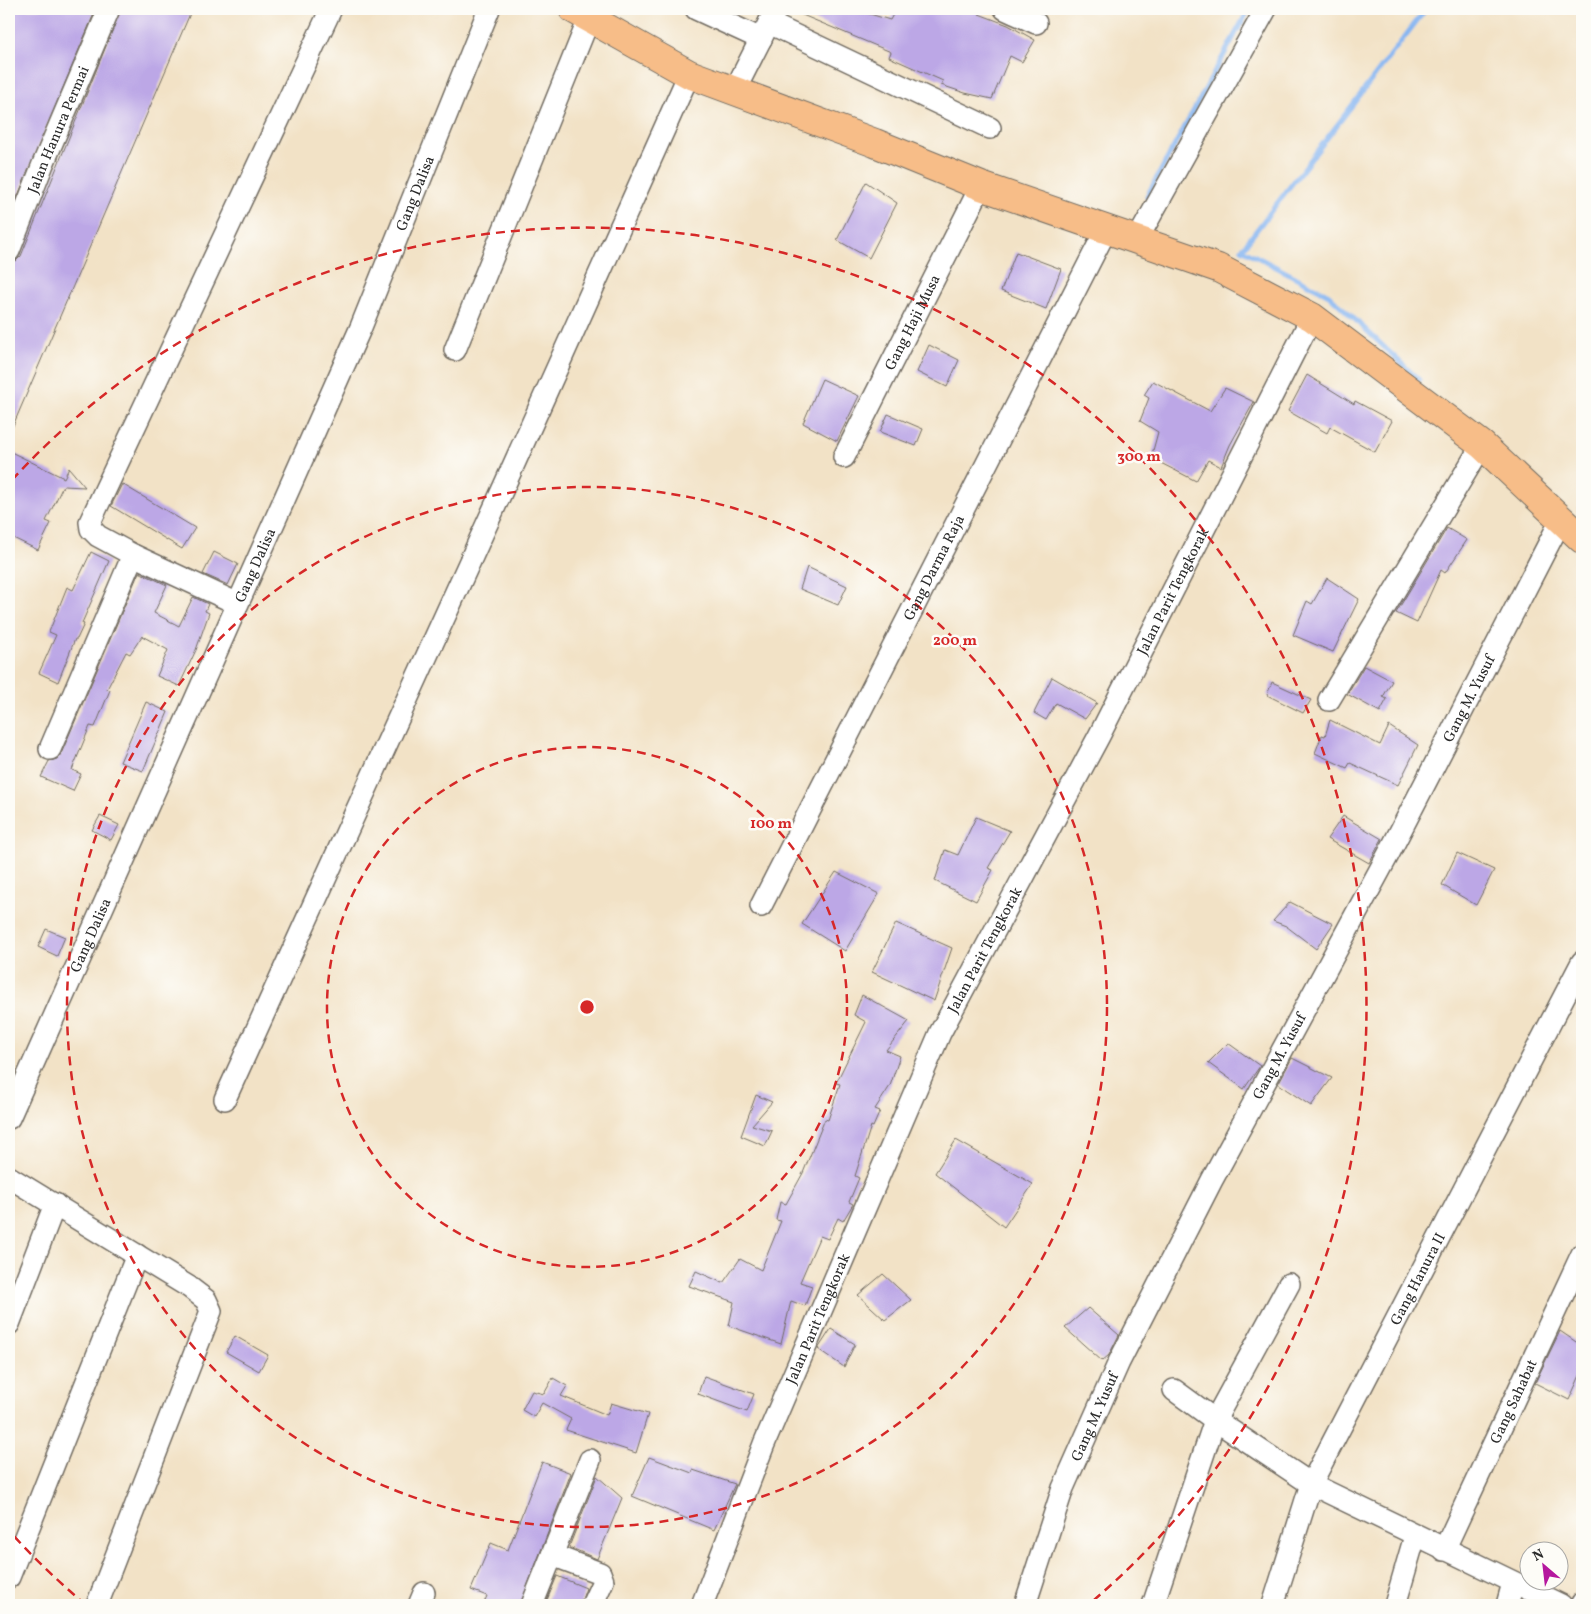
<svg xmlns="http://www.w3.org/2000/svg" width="1591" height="1614" font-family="Vollkorn,serif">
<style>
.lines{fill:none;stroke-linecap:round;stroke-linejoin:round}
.stream{stroke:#86b5f1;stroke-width:5}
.building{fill:#bca7e6}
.minor-casing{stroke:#716b61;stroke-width:24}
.major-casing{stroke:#716b61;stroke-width:30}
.minor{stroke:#fff;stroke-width:21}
.major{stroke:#f7bd88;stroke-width:28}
.ring{fill:none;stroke:#d62828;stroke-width:2.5;stroke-dasharray:9 6}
.labels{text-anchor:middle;stroke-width:5;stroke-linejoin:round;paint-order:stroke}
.street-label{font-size:15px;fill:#2b2b2b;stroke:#fdfcf7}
.centre{fill:#d62828;stroke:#fdfcf7;stroke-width:2.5}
.ring-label{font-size:15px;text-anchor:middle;font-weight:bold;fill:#d62828;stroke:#fdfcf7;stroke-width:5;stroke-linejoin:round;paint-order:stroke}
</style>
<rect width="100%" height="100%" fill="#fdfcf7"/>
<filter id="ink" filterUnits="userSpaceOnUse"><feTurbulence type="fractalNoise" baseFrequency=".02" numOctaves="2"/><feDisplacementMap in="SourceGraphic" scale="10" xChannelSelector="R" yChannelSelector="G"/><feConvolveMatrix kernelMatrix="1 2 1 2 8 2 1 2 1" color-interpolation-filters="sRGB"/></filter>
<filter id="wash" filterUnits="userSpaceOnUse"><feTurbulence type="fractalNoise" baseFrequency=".0096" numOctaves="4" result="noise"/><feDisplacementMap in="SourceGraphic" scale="20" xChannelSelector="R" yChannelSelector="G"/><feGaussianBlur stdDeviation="1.12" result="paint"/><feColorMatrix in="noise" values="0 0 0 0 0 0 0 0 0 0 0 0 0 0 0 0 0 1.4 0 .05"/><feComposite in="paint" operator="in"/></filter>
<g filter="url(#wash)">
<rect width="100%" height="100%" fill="#f2e2c6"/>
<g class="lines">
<path class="stream" d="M1147,196L1249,9
M1419,380L1329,295L1242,249L1426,9"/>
</g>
<g id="blocks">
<path class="building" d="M9,9H96L9,217Z
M121,9H192L9,435V263L16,261L21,256Z
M788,9H865L863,12L890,20L896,9H982L979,14L1008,25L1035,40L1022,62L1010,56L992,99L965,93L941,85L943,81L889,57L891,52Z
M866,182L897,203L869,258L837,240Z
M1016,252L1061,269L1046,309L1001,291Z
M929,345L959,360L947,387L917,372Z
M1307,375L1354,404L1355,401L1392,421L1375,452L1330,427L1327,433L1288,411Z
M822,379L859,396L837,441L803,423Z
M1153,381L1210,411L1225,388L1254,402L1230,445L1221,467L1208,460L1196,481L1151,458L1158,432L1140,421L1149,398L1144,395Z
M888,414L923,429L916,446L880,432Z
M9,451L64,478L69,468L85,487L63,486L46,521L51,523L38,550L9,536Z
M122,484L195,528L182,549L111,506Z
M1447,528L1467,540L1445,573L1441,570L1417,623L1396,613Z
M91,552L109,561L82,623L84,624L77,639H75L58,682L39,673L56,635L49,632L67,587L73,590Z
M214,552L238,564L228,585L203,574Z
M807,567L847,586L838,605L800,589Z
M139,572L167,585L154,613L179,626L193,597L208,604L205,611L209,613L196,650L179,686L157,676L168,650L142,636L130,654L126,652L107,689L110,690L95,727L90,726L72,770L81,774L73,791L41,777L49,761L57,759L61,754Z
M1327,578L1359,599L1333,652L1293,635L1307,601L1312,604Z
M1364,666L1392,681L1383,697L1387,699L1380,712L1347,694Z
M1052,677L1097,703L1085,719L1056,703L1046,720L1034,713Z
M1272,682L1311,700L1303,713L1267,695Z
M146,702L168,712L143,771L120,762Z
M1330,720L1380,745L1389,726L1418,745L1398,785L1350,763L1347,768L1315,753L1322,735L1325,736Z
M100,816L119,825L111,840L92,830Z
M1343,816L1382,839L1369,863L1327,839Z
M976,817L1010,831L988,868L993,870L976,901L935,881L945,850L958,855Z
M1457,853L1494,870L1476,905L1442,885Z
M836,872L879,894L845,951L802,924Z
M1290,902L1333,924L1316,949L1286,926L1273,921Z
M896,923L952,948L934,1001L872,972Z
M46,929L65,937L57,956L38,947Z
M862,995L909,1021L886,1050L900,1056L890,1086L875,1109L880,1111L873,1127L871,1126L855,1176L859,1178L849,1202L853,1204L843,1221L838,1218L828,1239L820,1236L800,1282L812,1286L805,1306L791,1301L781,1344L729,1326L734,1302L689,1286L696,1271L723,1283L740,1259L761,1270L781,1221L776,1220L780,1202L786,1204L803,1173L825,1119L828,1120L840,1084L836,1083L866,1022L854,1015Z
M1228,1043L1260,1066L1244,1089L1208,1063Z
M1292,1058L1332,1078L1311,1106L1278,1084Z
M756,1095L772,1102L752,1125L772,1131L765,1146L741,1136Z
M956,1140L1033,1184L1004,1227L935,1173Z
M883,1274L911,1300L885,1320L858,1295Z
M1088,1308L1119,1335L1109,1355L1102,1361L1065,1328Z
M831,1329L855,1344L844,1367L818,1349Z
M1560,1331L1582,1346V1371L1569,1400L1535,1383Z
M235,1336L268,1355L259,1371L226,1352Z
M704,1376L754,1394L747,1412L698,1394Z
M553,1378L567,1386L561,1396L607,1415L611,1403L648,1414L636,1453L566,1430L571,1419L542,1403L534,1417L522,1410L532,1391L544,1394Z
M649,1457L692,1473L693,1470L735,1484L714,1530L632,1496Z
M542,1462L571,1473L520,1605H483L487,1596L471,1590L491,1543L508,1550Z
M597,1476L622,1498L597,1559L569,1547Z
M557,1576L586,1588L580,1605H545Z"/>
</g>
</g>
<g filter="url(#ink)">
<use href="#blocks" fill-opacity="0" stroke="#716b61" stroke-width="1"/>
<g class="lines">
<defs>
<g id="minor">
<path d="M696,9L761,39"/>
<path d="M1005,9L1036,23"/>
<path d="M769,23L990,128"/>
<path d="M735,90L776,9"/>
<path d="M1137,240L1266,9"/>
<path id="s1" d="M9,251L43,164L109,9"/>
<path d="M455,350L589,19"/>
<path id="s2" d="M844,457L981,186"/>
<path d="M236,603L133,555L98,536L91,529L90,522L331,9"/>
<path d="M1329,700L1482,445"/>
<path d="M50,749L133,555"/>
<path id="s3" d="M761,906L1107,228"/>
<path d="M225,1099L501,493L689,74"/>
<path id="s4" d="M9,1118L361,327L489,9"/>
<path d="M9,1177L189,1287L206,1300L211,1311L97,1605"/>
<path d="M9,1324L55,1204"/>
<path d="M1174,1390L1215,1420L1311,1484L1561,1605"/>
<path id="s5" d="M1444,1550L1582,1254"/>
<path d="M552,1555L600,1573L603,1581L592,1605"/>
<path d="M9,1577L137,1255"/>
<path d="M419,1605L424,1593"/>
<path d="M532,1605L590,1460"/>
<path id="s6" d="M702,1605L764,1444L940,1033L1099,736L1312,317"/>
<path id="s7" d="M1025,1605L1063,1488L1119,1362L1212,1180L1388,855L1561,520"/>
<path d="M1153,1605L1215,1420L1289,1284"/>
<path id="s8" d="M1273,1605L1311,1484L1582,962"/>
<path d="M1395,1605L1415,1536"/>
<path d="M1507,1605L1513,1583"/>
<path d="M1582,1605V1603"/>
</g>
<path id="major" d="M573,9L689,74L875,143L981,186L1218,268L1312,317L1482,445L1582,539"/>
</defs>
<use href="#minor" class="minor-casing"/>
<use href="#major" class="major-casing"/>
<use href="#minor" class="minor"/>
<use href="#major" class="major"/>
</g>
</g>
<g class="ring">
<circle cx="587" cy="1007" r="260"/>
<circle cx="587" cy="1007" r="520"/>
<path d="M86 1605A780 780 0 0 1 12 1534M12 480A780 780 0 1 1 1088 1605"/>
</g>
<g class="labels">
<g class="street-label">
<text dy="5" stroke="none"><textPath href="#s1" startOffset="131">Jalan Hanura Permai</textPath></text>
<text dy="5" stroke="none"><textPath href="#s4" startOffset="1010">Gang Dalisa</textPath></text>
<text dy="5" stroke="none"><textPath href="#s2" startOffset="151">Gang Haji Musa</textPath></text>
<text dy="5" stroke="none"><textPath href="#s4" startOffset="605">Gang Dalisa</textPath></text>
<text dy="5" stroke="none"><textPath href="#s3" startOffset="380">Gang Darma Raja</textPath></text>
<text dy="5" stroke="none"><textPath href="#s6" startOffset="1119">Jalan Parit Tengkorak</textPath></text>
<text dy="5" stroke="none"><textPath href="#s7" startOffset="1011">Gang M. Yusuf</textPath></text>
<text dy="5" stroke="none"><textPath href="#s4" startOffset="200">Gang Dalisa</textPath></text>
<text dy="5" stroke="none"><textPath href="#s6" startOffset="714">Jalan Parit Tengkorak</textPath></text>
<text dy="5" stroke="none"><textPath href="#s7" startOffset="606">Gang M. Yusuf</textPath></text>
<text dy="5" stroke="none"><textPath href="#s8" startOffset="358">Gang Hanura II</textPath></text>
<text dy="5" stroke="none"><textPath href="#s6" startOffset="309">Jalan Parit Tengkorak</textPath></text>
<text dy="5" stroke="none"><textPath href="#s5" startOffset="164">Gang Sahabat</textPath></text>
<text dy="5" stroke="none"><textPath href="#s7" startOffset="201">Gang M. Yusuf</textPath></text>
</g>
</g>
<circle cx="587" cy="1007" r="8" class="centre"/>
<g class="ring-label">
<text x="1139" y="461">300 m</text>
<text x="955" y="645">200 m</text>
<text x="771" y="828">100 m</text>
</g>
<rect width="1591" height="1614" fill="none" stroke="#fdfcf7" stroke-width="30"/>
<g transform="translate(1544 1566) rotate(332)"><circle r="24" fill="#fdfcf7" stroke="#a9a8a5"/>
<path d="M0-4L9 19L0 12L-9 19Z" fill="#b5179e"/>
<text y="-8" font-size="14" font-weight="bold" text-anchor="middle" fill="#2b2b2b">N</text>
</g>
</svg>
